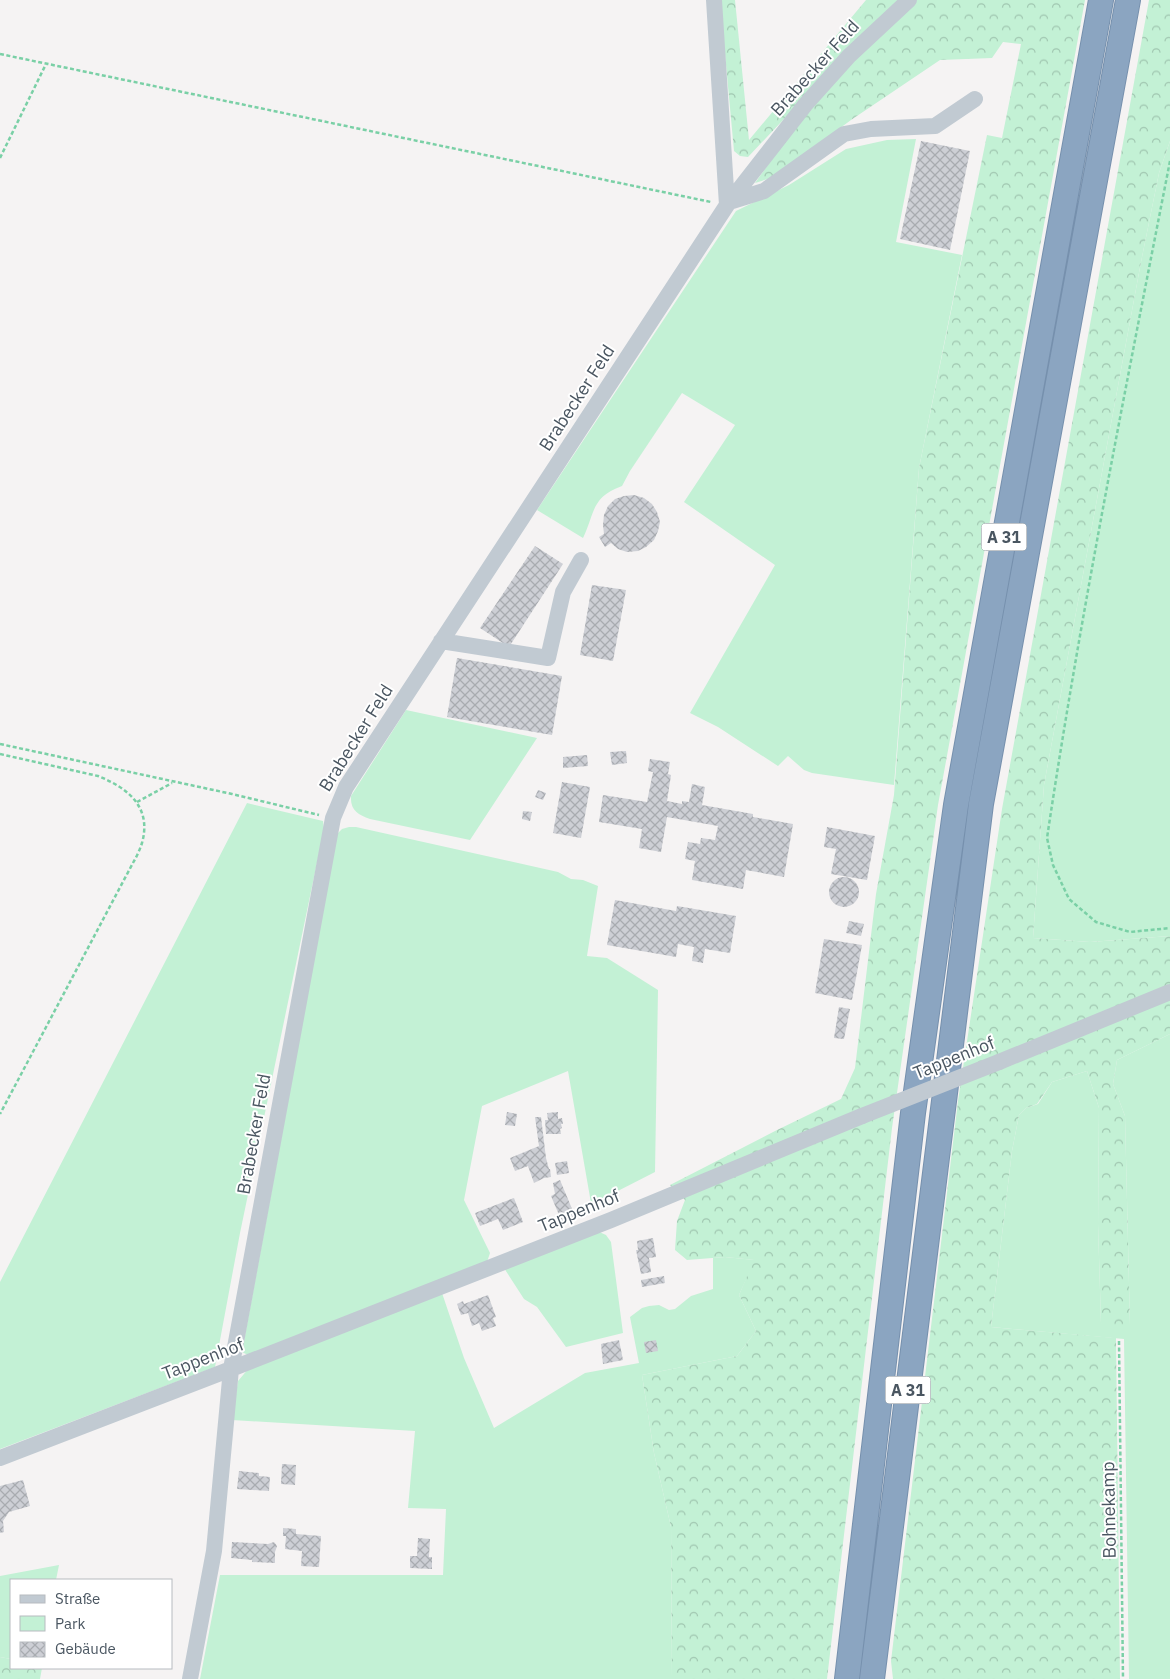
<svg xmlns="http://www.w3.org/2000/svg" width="1170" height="1679" font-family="'IBM Plex Sans',sans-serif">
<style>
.green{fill:#c3f1d5}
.forest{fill:url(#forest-crowns)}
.building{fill:url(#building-cross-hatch)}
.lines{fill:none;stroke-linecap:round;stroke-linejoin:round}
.highway-casing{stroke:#7690ad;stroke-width:26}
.path{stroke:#7ad0a6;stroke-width:2.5;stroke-dasharray:4 2.5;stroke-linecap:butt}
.minor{stroke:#c1cad2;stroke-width:16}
.highway{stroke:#8ba5c1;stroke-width:24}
.minor-bridge{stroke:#c1cad2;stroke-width:16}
.labels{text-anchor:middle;stroke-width:4;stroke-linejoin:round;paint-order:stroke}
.shield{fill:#fff;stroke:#808990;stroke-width:1}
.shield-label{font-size:16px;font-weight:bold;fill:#4a5661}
.street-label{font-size:18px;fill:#4a5661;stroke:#fff}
</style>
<defs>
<pattern id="forest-crowns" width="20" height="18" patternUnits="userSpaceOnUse" patternTransform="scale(1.25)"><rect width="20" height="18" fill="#c3f1d5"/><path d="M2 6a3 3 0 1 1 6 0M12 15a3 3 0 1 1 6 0" fill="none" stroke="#a0c6b0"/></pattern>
<pattern id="building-cross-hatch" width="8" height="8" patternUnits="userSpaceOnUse" patternTransform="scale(1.25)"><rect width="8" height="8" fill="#cdcfd5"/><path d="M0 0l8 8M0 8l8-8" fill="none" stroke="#a8abb0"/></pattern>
</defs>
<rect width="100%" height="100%" fill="#f5f3f3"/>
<path class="green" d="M916,139L896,242L962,255L919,468L894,785L812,773L804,770L788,756L778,766L718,727L690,713L775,565L684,502L735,425L682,393L630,471L622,486C591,497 595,513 583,538L537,510L736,211L789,185L846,149L887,140Z
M1170,141V936L1090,942L1033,938L1044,785L1141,262L1159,173Z
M406,710L537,738L470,840L370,819C358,815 350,810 351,796Z
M247,803L323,821L324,829L240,1233L215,1367L0,1449V1282Z
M349,827H356L558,872L571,879L583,880L598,886L587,956L607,958L658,990L655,1172L608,1196L591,1203L568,1071L482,1106L464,1200L490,1253L487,1262L250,1356L242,1352L337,834L342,829Z
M1170,1034V1679H1129L1124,1339L991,1327L1012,1151L1019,1115L1026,1108L1038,1104L1052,1082L1087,1071L1099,1108L1098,1224L1101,1323L1130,1325L1125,1116L1113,1084L1117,1060Z
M597,1231L606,1235L611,1242L623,1333L566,1347L537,1307L524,1299L504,1268Z
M725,1257L755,1260L739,1295L756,1331L737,1356L642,1375L654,1453L671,1527L672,1679H200L220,1575H443L446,1509L408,1508L415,1431L232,1420L238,1381L249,1368L442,1293L464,1358L494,1428L585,1373L639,1363L630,1317L642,1308L649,1306L659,1305L669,1310L675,1309L691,1296L713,1289V1258Z
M59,1565L56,1580H11V1659L0,1657V1576Z"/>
<path class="forest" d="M720,0H735L749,140L866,0H903L801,101L748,157L740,156L734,151Z
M917,0H1085L938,805L892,1128L827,1679H672L671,1527L654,1453L642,1375L737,1356L756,1331L739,1295L754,1260L725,1257L687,1260L675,1250L677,1221L685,1200L670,1185L775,1131L841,1099L855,1068L876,894L894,795L919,468L987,135L1002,138L1021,44L1003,42L992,58L940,60L851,120L774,177L755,183L809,107L876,37Z
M1149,0H1170V141L1159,173L1141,262L1044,785L1033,938L1090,942L1170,936V1034L1117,1060L1113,1084L1125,1116L1130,1325L1122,1330H1111L1101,1323L1098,1224L1099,1108L1087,1071L1052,1082L1037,1104L1026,1108L1019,1115L1012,1151L991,1327L1116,1338L1120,1679H893L891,1661L958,1101L1002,809Z
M0,1657L11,1659V1668H42L40,1679H0Z"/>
<path class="building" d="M921,141L970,151L950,250L900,239Z
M634,495L644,498L652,504L657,512L660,522L658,531L654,540L646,547L638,551L627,552L618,549L611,543L605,547L599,537L604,534L603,525L604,515L608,506L615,499L624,496Z
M535,546L563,564L509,647L480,628Z
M592,585L626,590L613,661L580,655Z
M457,658L562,676L552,735L447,717Z
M626,751L627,763L612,765L610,752Z
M587,755L588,766L563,768V757Z
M650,759L670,762L668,774L671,775L667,801L682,804V801L689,802L692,784L705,787L702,805L753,814V817L793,824L784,877L746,870L743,889L692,880L695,861L685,859L688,842L700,844L701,838L715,840L718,826L667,817L661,852L639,848L642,829L599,822L603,795L647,802L653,772L648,771Z
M562,782L590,787L581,838L553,833Z
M538,790L546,793L543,800L535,797Z
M523,811L532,812L530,821L522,819Z
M827,827L875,836L867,880L831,874L836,849L824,847Z
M829 892a15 15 0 1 1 30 0a15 15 0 1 1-30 0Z
M615,900L676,911L677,906L736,916L730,953L705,949L703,963L692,961L694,947L678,944L676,957L607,945Z
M849,921L864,924L861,936L846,933Z
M824,939L862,945L852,1000L815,993Z
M839,1007L850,1009L844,1039L834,1038Z
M507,1112L517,1114L515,1126L505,1125Z
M558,1112V1119L562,1118L563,1124H561L562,1128L560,1129L561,1134H546L545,1120H548L547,1113Z
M535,1117H541L546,1158L549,1169H550L551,1177L544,1178L534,1183L528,1166L515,1171L510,1158L539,1146Z
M567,1161L569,1173L557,1175L555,1163Z
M560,1180L575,1216L562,1222L551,1196L555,1194L553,1183Z
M514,1198L523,1222L503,1230L498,1219L480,1226L475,1213Z
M653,1238L656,1257L649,1258L651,1272L641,1274L636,1250H638L637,1241Z
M664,1276L665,1283L642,1287L641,1280Z
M488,1295L496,1317L493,1318L496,1326L482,1331L479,1323L472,1326L468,1313L461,1315L457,1304L463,1301L464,1304Z
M619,1340L623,1360L603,1364L601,1344Z
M656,1340L658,1351L646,1353L644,1342Z
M282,1464L296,1465L295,1485L281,1484Z
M239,1471L259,1473V1476L270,1477L269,1491L237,1489Z
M23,1480L30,1506L9,1512L3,1521L4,1532L0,1533V1486Z
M283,1528L296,1529V1534L321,1536L319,1567L301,1566L302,1551L285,1549L286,1536H283Z
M418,1538L430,1539L429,1557H432V1569L410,1568V1556H417Z
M232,1542L268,1544L274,1542L277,1546L275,1552V1563L252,1562V1560L231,1558Z"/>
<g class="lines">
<defs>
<path id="highway" d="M847,1679L913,1113L956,805L1101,0
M872,1679L981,804L1128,0"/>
</defs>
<use href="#highway" class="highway-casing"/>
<path class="path" d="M0,54L711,202
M0,158L46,64
M1170,161C1126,386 1081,611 1047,838L1053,865L1069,899L1096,922L1130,932L1170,928
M0,744L232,794L319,815
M0,754L98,776C128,788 152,807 142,843C140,849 137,856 134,861L0,1114
M137,802L172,783
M1119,1341L1123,1679"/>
<path class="minor" d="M714,0L727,205
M729,202L764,191L844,134L871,129L935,126L975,99
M441,641L548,658L563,592L581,560
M999,1062L1170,992
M0,1458L231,1369L611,1220L862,1116
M190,1679L214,1551L231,1369L333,818L346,787L727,205L805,105L849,56L909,0"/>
<use href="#highway" class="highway"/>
<path class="minor-bridge" d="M862,1116L999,1062"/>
</g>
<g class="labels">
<g class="shield">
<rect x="981.5" y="523.5" width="45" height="27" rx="4"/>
<rect x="885.5" y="1376.5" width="45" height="27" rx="4"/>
</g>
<g class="shield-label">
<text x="1004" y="543">A 31</text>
<text x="908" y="1396">A 31</text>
</g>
<g class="street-label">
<text transform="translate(815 68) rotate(-48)" y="6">Brabecker Feld</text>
<text transform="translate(577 398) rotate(-57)" y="6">Brabecker Feld</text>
<text transform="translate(356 738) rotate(-58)" y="6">Brabecker Feld</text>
<text transform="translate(954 1058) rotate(-22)" y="6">Tappenhof</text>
<text transform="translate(254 1134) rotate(-80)" y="6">Brabecker Feld</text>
<text transform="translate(579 1211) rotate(-22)" y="6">Tappenhof</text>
<text transform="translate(203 1359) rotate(-21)" y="6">Tappenhof</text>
<text transform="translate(1109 1510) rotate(-91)" y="6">Bohnekamp</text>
</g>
</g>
<rect x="10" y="1579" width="162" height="90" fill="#ffffff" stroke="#b7bbc0"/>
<rect x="20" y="1595" width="25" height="8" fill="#c1cad2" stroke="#b7bbc0"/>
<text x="55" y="1604" font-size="15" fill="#4a5661">Straße</text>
<rect x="20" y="1616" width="25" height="15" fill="#c3f1d5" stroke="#b7bbc0"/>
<text x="55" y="1629" font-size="15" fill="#4a5661">Park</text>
<rect x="20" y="1642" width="25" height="15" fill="url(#building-cross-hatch)" stroke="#b7bbc0"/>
<text x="55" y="1654" font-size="15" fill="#4a5661">Gebäude</text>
</svg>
